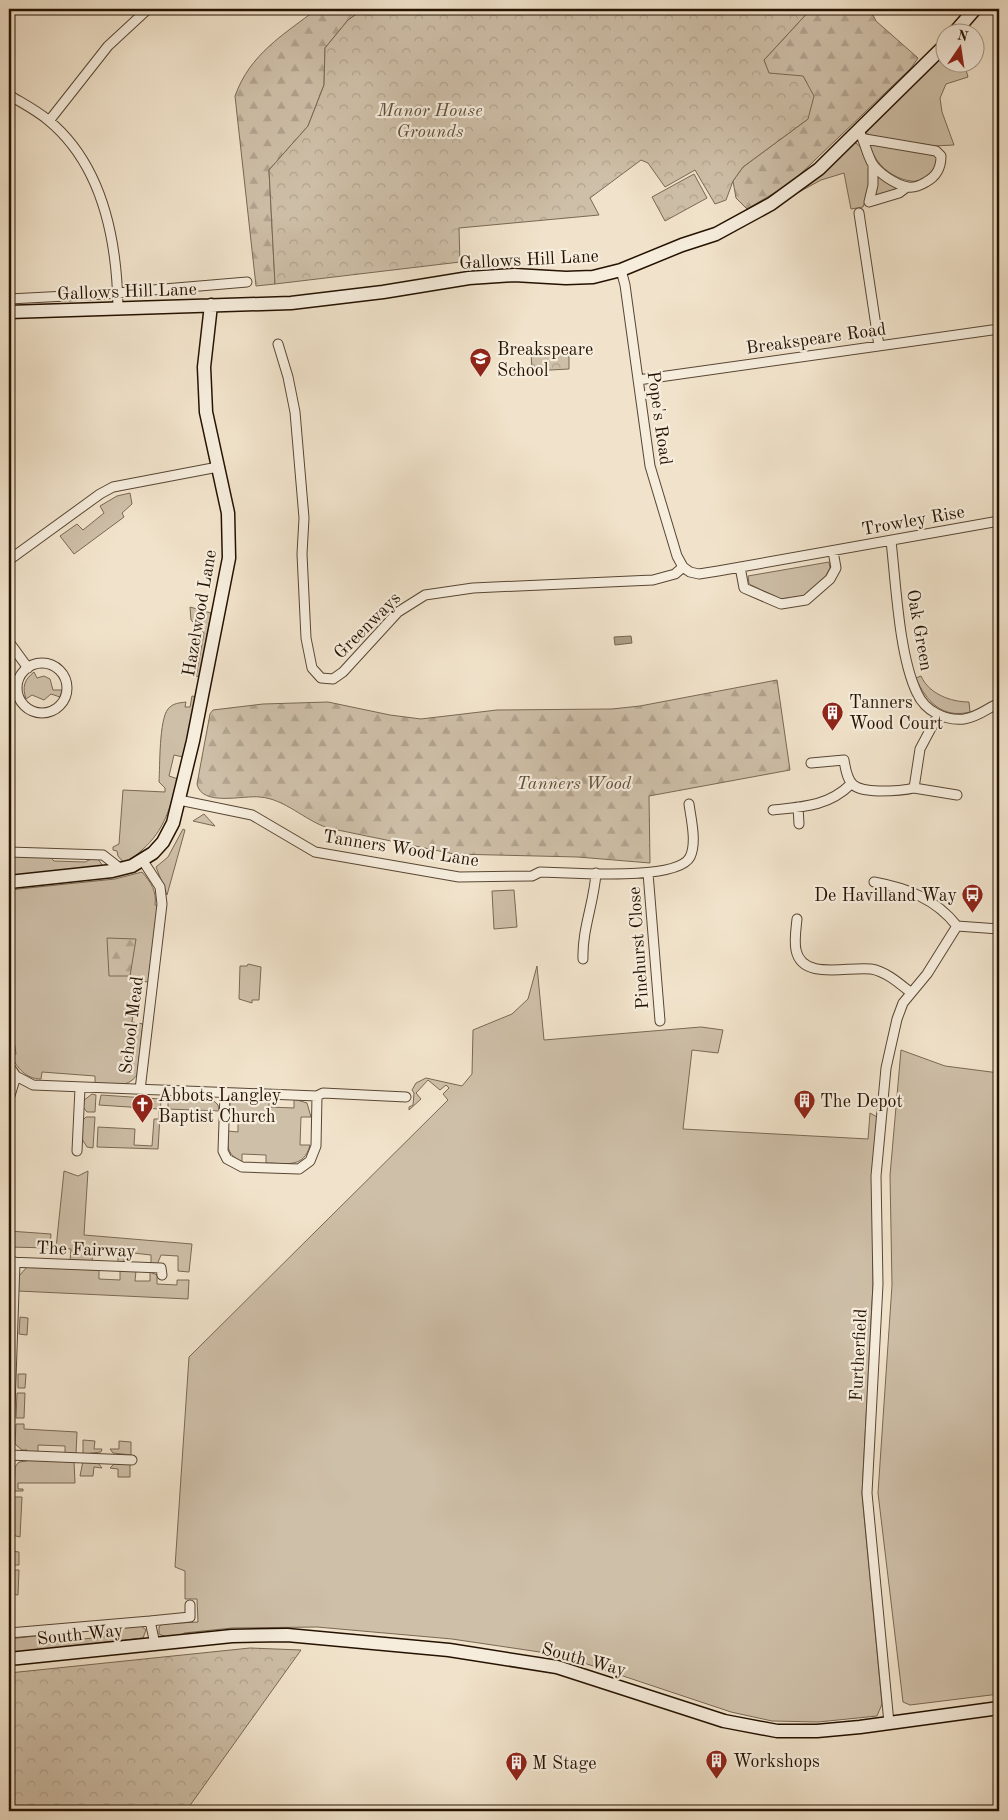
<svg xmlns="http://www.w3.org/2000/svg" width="1008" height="1820" font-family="'Old Standard TT',serif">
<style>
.grass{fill:#cebfa8;stroke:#7a6854}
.forest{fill:url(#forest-firs);stroke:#7a6854}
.park{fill:url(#park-crowns);stroke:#7a6854}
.water{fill:#ac9c86;stroke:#766550}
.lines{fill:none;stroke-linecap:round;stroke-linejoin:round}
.street-casing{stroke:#584633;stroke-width:11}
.secondary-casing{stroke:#251200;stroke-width:15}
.street{stroke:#f6eddd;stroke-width:9}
.secondary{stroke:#f6eddd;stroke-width:12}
.labels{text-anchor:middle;stroke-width:4.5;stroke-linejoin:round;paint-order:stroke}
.park-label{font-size:18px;font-style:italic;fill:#604f3b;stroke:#f6eddd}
.street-label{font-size:18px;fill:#251200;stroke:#f6eddd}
.poi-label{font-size:18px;fill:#251200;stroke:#f6eddd;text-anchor:start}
</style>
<defs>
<pattern id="forest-firs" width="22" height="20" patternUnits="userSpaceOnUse" patternTransform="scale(1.25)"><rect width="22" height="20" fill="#cebfa8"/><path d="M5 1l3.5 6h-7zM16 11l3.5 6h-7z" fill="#b1a38f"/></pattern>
<pattern id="park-crowns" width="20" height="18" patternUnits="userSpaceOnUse" patternTransform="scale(1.25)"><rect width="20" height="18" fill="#cebfa8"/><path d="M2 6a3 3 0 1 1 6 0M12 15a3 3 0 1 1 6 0" fill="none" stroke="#b1a38f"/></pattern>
</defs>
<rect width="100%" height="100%" fill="#f1e3cb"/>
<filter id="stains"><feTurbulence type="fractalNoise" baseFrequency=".004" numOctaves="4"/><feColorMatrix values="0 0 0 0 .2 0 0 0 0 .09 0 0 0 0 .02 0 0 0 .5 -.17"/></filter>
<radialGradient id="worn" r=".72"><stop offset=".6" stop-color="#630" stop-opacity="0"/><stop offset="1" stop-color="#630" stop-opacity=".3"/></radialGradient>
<path class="grass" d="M945,50L946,62L964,63L968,77L946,84L940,98L942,112L954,145L934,146L872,136L864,132Z
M853,141C876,155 871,186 863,207L851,209L844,173L821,180L799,192L797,189Z
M869,143L933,155L937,157C942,195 880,187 869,143Z
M877,173L902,188L873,198Z
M130,493L132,504L122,513L124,517L74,554L60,536L77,524L83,530L104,513L100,506L117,496Z
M829,562L830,568L825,577L804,596L780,599L749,584L748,576Z
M190,607L211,613L200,677L196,676L204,633L191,620Z
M34,672L37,678L44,676L50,679L53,690H62L60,697L51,694L44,700L32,695L26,699C22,687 24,680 34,672Z
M921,676C929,694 951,702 969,702L970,712C942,719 926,701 916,678Z
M192,696L197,697L183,757L174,755L169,776L178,779C170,807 165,830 142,850C135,856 131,861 123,862L118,856L117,851L113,850V847L119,844L123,790L165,792V788L159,782C160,766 159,720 168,709C173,703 179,703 186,702L185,707H190Z
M204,814L215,826L193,821Z
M183,829L185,830L167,895L156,867L168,857Z
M9,856L50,857L54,861L85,862L93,858L98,859L103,866L9,876Z
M142,872C151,882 157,892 155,905L158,906L148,982L138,981L132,1022L143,1024L137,1075C127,1089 111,1085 95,1084V1076L42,1072L41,1079C26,1079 17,1068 11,1055L16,1054L9,1006V890L115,879Z
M514,890L517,927L494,929L492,891Z
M248,964L261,967L259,1000H252V1003L239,999L240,966H247Z
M537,966L544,1040L701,1027L723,1030L718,1053L692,1050L683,1129L868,1139L870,1113L877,1117L873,1177V1284L862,1494L882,1704L877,1716L818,1722L772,1721L731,1712L560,1655L452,1639L317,1627L232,1628L184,1633L183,1635L166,1637L159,1634V1627L162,1624L198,1622L197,1599H185V1571L175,1567L189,1357L448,1100L443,1094L449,1088L446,1085L440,1090L428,1080L416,1093L421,1099L409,1110V1107L413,1105L414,1093L412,1090L416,1083L426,1078L462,1086L472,1074L473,1030L512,1014L528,999Z
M901,1050L945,1066L999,1073V1694L910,1705L903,1702L878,1493L892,1285L890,1175Z
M92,1094L96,1095L95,1112H87L83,1107V1101Z
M101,1095L161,1099L158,1149L97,1147L98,1127L135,1129L134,1145L152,1146L154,1119H159V1109L99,1105Z
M238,1096L269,1098V1107L294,1108V1099L307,1103L311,1117H301L300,1145H310C304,1169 286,1163 266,1163V1155L242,1154V1162C227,1154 227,1148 228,1131L238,1132V1118L229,1117L230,1102Z
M168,1099L214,1101L218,1105L219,1111L168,1109Z
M86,1117H95L93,1148L87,1147L82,1139V1121Z
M64,1171L78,1176L88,1171L84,1235L192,1244L189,1272L178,1271V1256L161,1255L157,1265H151V1255L124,1252V1264L118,1263V1252L93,1250L92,1262L70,1261L71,1249L56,1248Z
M9,1231L51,1234L50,1248L9,1247Z
M27,1267L99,1270V1279L120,1280V1270L136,1271L135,1281H150V1272L157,1275V1284L177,1285V1280H189L188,1299L18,1291L19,1276Z
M20,1317L28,1318L27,1335L19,1334Z
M18,1374H26L25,1388H18Z
M17,1393H25L24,1418H16Z
M16,1424H24V1429L77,1432L76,1454L65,1453V1446L38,1445V1452H27V1450H22L15,1444Z
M83,1440L95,1441L94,1449H102L101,1452L83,1454Z
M119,1441L131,1442V1455L113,1453L110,1449H119Z
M27,1459L74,1461L75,1483H18V1489H23V1491H14L15,1467L19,1462L27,1461Z
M83,1461L98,1463L102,1468L94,1467L93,1476H80Z
M114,1464H130V1477H118V1469L110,1468Z
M14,1497H22L20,1537L12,1535Z
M11,1551L19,1552V1565H10Z
M11,1570H19L18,1595L10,1594Z
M140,1625L146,1630L143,1638L9,1653V1639L70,1632L71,1640L105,1637L104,1629Z"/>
<path class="forest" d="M317,9H364L348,20L325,48L324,85L308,126L269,170L275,284L256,286L235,96C250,54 283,35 317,9Z
M811,9H870L876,21L918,58L911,68L791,183L747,209L736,198L733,181L743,167L808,119L768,73L764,60Z
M777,680L790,770L649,796L650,863L578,857L454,854L328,828C304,820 285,799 260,797C243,795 202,807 197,784L210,714L213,710L263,704L328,702L390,715L421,719L497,710L612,709L640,706Z
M107,938L136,939L130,976H109Z"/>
<path class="park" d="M364,9H811L764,60L769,73L803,76L814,96L808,119L743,167L733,181L726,200L715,204L695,170L665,187L648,163L641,160L590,198L599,215L459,228L460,262L275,284L269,170L308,126L324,85L325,48L348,20Z
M694,174L707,198L665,221L652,197Z
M565,347L569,349V369L532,371L531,352L533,348Z
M250,1648L301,1650L186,1811H9V1673Z"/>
<path class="water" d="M631,636L632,643L615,645L614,637Z"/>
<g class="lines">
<defs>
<path id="street" d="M9,95C22,103 36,110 48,120C103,165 117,240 118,308
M49,121L108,46L148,9
M859,131C865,142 866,152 872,163C878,173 896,185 908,187C914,188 921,185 926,182C937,176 941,168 941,156L936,151L865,139
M873,165V185L869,202L899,193L907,187
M859,213L879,346
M621,270L625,285L650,466L677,556L683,567L690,572L699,574L718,571L999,521
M9,299L105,294L247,282
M278,344L288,377L295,412L304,518L302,554L306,638L312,668L321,678L333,679L343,672L398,612L425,595L473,588L653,580L675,574L683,567
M638,380L999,329
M891,541C896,584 899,656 917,693C925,711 945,721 964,719C978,717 988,708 999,703
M9,560L100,494L113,487L218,467
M740,567L744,588L781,604L806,600L830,579L836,568L833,551
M9,642L28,668
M17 688a25 25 0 1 1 50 0a25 25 0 1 1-50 0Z
M811,763L844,760C848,786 853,790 879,791C892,791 902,791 914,788L920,749L938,715
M914,788L957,795
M179,800L252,815L315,852L459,877L532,876L540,872C567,872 677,882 690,857C697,843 691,819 689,804
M798,807L799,824
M773,810C803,807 829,806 851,784
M9,852L103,855L121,869
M648,873L660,1021
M874,882C907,888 936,899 957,926
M797,919C796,929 794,940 796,950C802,981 848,966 871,969C885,971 899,983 910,992
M583,959C582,929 594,903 596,873
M9,1066L16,1076L33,1085L317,1096L316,1146L310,1161L299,1169L242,1167L227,1159L223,1151L225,1093
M140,1090L162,904L160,887L143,861
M317,1096L323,1093L406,1097
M9,1099L16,1076
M77,1151L80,1088
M9,1262L161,1268L162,1275
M9,1437L15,1262
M9,1455L132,1460
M150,1621L190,1617V1605
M9,1633L150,1621L155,1644
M889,1723L867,1493L878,1284L876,1176L886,1068L897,1019L903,1003L927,974L957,926L999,929"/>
<path id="secondary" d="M955,32L975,9
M9,312L291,303L383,292L469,278L514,275L566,278L593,277L621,270L682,245L716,234L771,204L819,169L946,44
M9,882L112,871L132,866L153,853L163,842L173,823L193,741L229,558L228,513L206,412L204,367L211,305
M9,1659L232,1636L287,1635L449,1650L557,1667L724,1721L777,1731H817L860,1727L999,1708"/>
</defs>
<use href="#street" class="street-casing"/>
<use href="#secondary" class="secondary-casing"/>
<use href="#street" class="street"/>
<use href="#secondary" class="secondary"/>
</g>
<defs>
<symbol id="school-pin" viewBox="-11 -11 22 30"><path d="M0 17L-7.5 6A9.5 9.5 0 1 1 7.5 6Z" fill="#8f2418" stroke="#f6eddd"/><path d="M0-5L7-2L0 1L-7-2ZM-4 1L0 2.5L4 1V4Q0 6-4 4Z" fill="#fff"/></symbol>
<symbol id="building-pin" viewBox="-11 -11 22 30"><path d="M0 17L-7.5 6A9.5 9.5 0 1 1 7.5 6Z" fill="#8f2418" stroke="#f6eddd"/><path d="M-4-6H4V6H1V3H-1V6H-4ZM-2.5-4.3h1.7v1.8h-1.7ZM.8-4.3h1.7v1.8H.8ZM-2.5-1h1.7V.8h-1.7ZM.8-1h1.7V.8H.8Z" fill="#fff"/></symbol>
<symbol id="bus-pin" viewBox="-11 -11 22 30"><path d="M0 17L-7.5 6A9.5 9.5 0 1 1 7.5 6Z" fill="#8f2418" stroke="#f6eddd"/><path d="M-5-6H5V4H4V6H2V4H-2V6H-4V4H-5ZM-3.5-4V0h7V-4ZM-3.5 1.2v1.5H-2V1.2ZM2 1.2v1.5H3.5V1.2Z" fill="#fff"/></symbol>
<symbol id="church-pin" viewBox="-11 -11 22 30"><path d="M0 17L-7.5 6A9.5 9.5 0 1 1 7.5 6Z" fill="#8f2418" stroke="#f6eddd"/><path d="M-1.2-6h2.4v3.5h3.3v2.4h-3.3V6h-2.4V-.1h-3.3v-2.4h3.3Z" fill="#fff"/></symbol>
</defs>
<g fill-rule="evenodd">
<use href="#school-pin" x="468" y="346" width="25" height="34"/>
<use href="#building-pin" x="820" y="700" width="25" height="34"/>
<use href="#bus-pin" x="960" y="882" width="25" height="34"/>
<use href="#building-pin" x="792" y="1088" width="25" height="34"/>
<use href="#church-pin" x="130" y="1092" width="25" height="34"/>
<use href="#building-pin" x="704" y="1748" width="25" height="34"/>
<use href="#building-pin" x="504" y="1750" width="25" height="34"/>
</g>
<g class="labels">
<g class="park-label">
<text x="430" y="116">Manor House<tspan x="430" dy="21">Grounds</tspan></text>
<text x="574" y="789">Tanners Wood</text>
</g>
<g class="street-label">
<text transform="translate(529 259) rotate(-3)" y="6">Gallows Hill Lane</text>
<text transform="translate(127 291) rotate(-2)" y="6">Gallows Hill Lane</text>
<text transform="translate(816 338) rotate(-8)" y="6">Breakspeare Road</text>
<text transform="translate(660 418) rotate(82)" y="6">Pope's Road</text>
<text transform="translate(913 520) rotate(-10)" y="6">Trowley Rise</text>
<text transform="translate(199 613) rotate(-80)" y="6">Hazelwood Lane</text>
<text transform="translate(367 625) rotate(-45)" y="6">Greenways</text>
<text transform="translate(920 630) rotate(80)" y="6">Oak Green</text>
<text transform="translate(401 848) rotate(9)" y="6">Tanners Wood Lane</text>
<text transform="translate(638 948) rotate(-94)" y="6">Pinehurst Close</text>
<text transform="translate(131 1025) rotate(-83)" y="6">School Mead</text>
<text transform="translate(86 1249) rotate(2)" y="6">The Fairway</text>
<text transform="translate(858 1355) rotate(-87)" y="6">Furtherfield</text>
<text transform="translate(80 1634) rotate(-6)" y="6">South Way</text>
<text transform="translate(584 1659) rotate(15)" y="6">South Way</text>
</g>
<g class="poi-label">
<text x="497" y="355">Breakspeare<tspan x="497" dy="21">School</tspan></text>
<text x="849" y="708">Tanners<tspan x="849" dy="21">Wood Court</tspan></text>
<text x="957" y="901" text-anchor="end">De Havilland Way</text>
<text x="158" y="1101">Abbots Langley<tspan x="158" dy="21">Baptist Church</tspan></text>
<text x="820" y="1107">The Depot</text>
<text x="733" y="1767">Workshops</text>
<text x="532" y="1769">M Stage</text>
</g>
</g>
<rect width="1008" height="1820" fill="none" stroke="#f1e3cb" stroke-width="30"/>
<rect x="10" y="10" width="988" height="1800" fill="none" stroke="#251200" stroke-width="2.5"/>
<rect x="15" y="15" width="978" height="1790" fill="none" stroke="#251200"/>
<g transform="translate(960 48) rotate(13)"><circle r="24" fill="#f6eddd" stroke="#a29585"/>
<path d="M0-4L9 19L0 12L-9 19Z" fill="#8f2418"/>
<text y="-8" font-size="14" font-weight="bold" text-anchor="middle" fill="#251200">N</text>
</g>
<rect width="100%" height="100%" filter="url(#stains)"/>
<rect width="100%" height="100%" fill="url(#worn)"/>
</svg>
